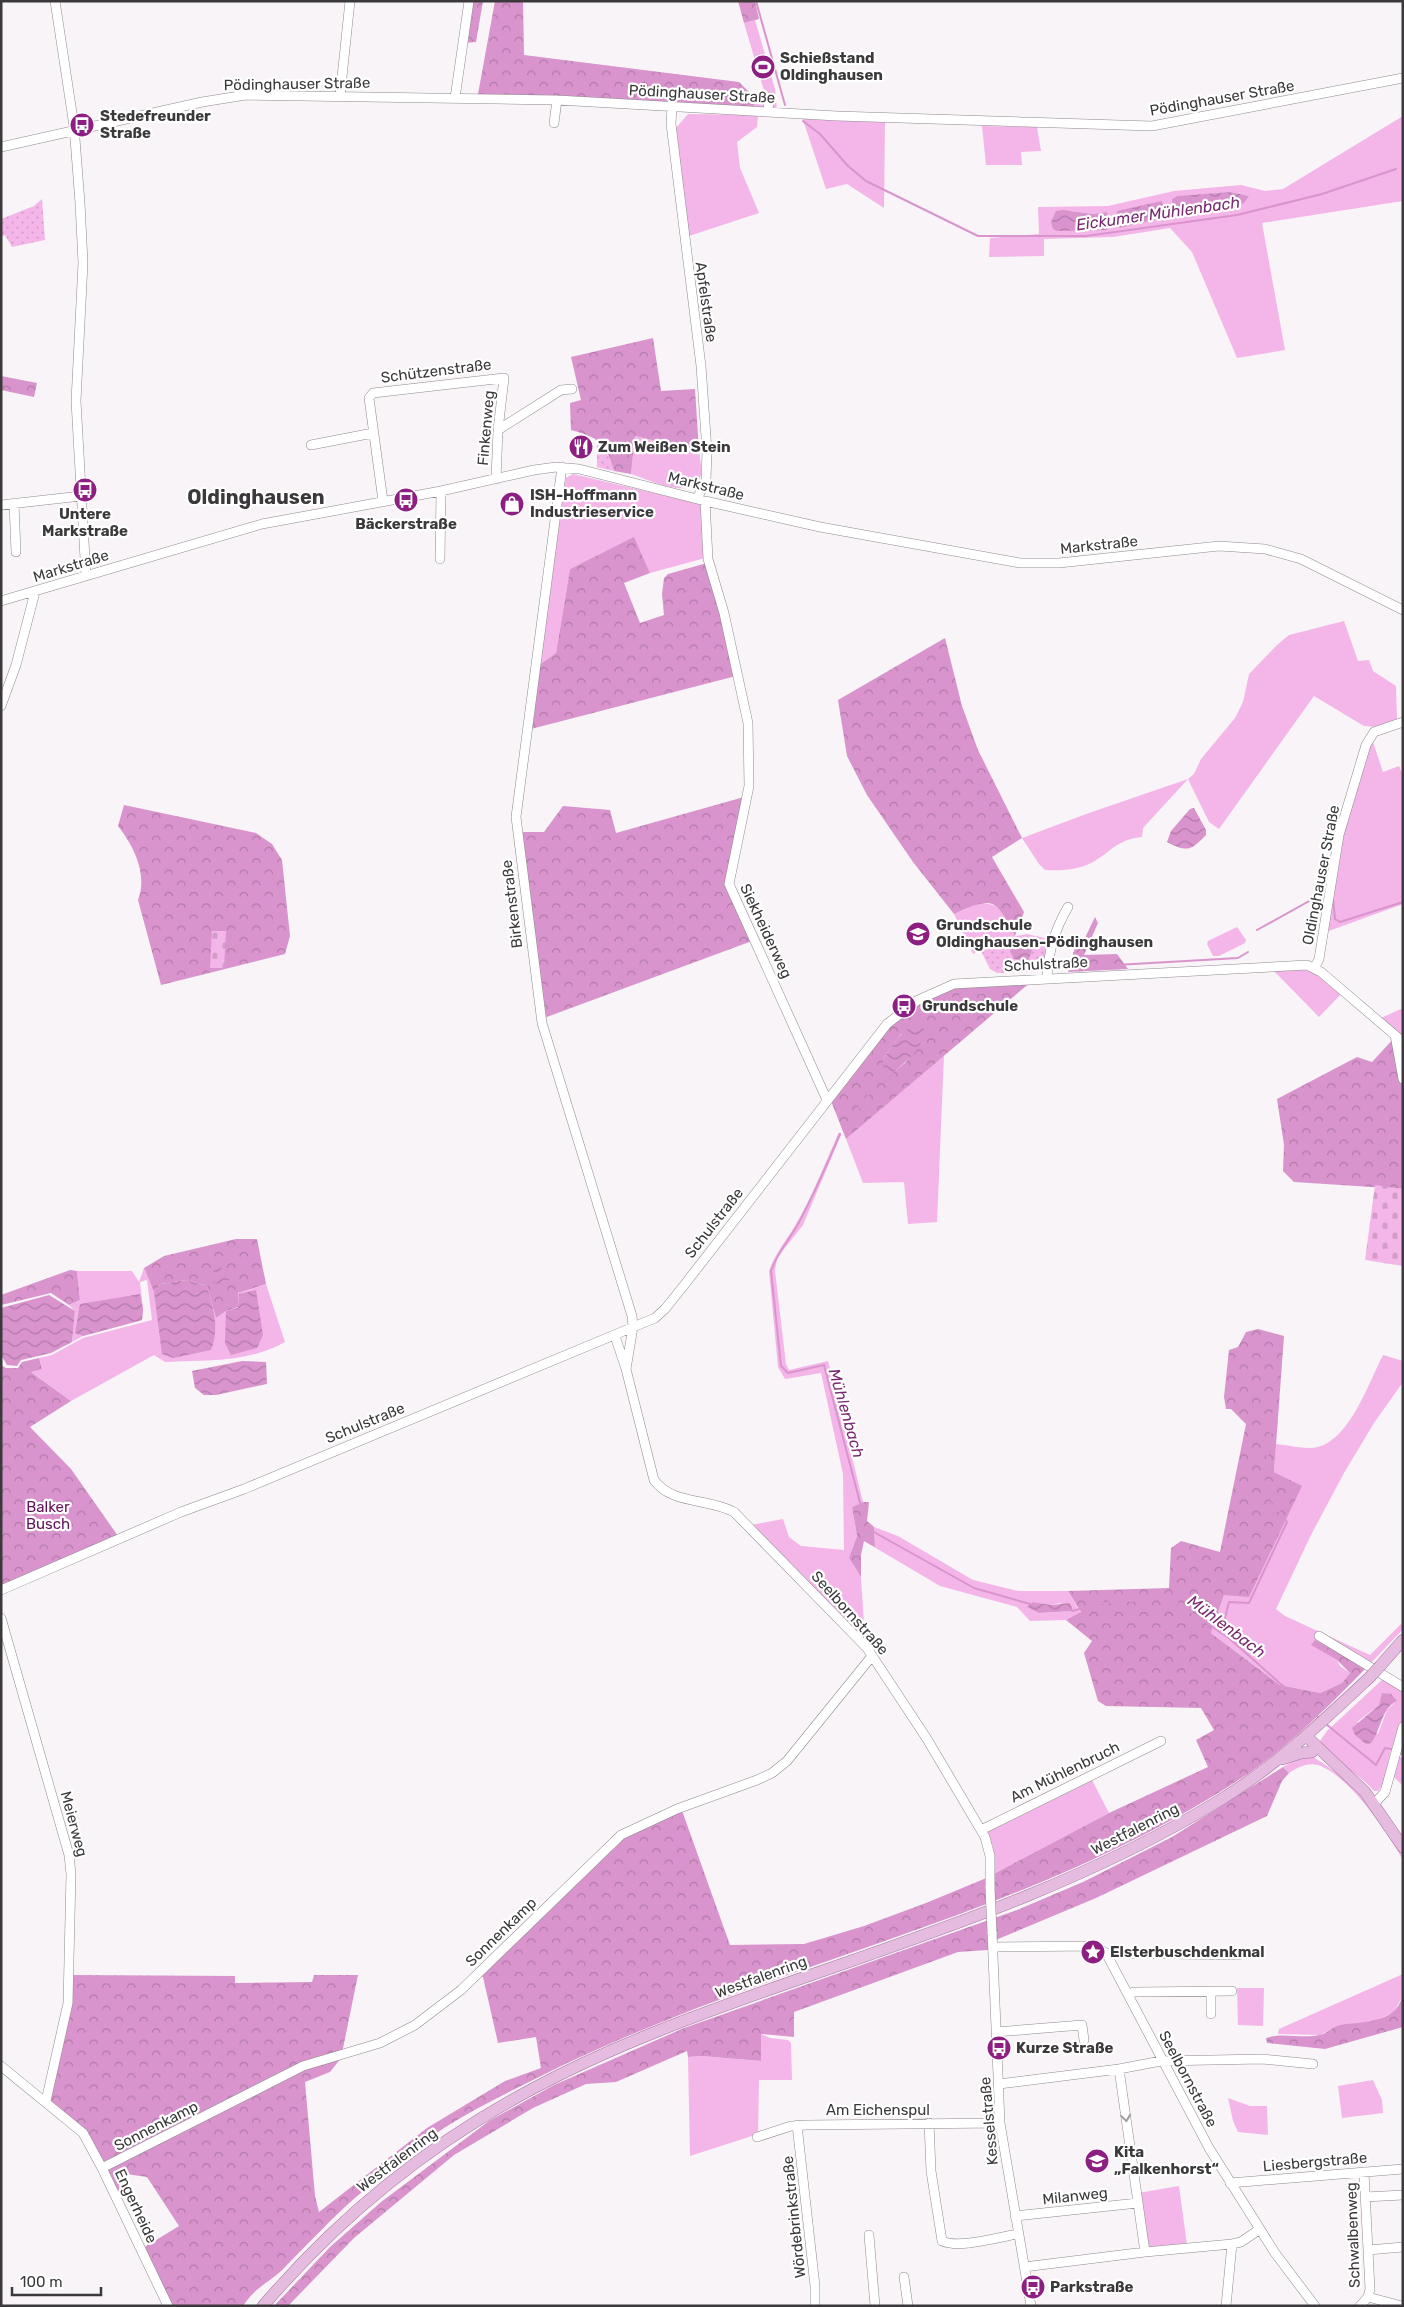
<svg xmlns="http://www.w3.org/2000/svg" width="1404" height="2307" font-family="Rubik,sans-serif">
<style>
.grass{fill:#f4b6e8;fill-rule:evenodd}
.forest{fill:url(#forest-crowns);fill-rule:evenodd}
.cemetery{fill:url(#cemetery-stones)}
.park{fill:url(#park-dots)}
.water{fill:url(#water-waves)}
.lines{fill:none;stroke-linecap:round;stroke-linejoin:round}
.stream{stroke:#d994cd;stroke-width:2}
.minor-casing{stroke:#8e8b8d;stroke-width:10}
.major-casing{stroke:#9e7197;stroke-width:12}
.minor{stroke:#fff;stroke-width:9}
.major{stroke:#e5bcdf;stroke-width:11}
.minor-bridge-casing{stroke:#8e8b8d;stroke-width:10;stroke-linecap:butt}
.major-bridge-casing{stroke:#9e7197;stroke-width:12;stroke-linecap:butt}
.minor-bridge{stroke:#fff;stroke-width:9}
.major-bridge{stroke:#e5bcdf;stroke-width:11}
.oneway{stroke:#9d9c9d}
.labels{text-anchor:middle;stroke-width:4.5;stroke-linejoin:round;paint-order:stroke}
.poi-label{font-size:15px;font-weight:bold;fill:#3b393b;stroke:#fff;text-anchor:start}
.street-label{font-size:15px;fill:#3b393b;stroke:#fff}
.park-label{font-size:15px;fill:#63105a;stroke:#fff}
.water-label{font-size:16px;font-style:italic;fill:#79296f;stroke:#fff}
.district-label{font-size:20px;font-weight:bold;fill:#3b393b;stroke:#fff}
</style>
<defs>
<pattern id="forest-crowns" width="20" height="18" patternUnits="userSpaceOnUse" patternTransform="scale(1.25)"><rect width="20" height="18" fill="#d994cd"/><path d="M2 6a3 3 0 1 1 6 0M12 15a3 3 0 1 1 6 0" fill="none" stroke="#b17aa8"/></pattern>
<pattern id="cemetery-stones" width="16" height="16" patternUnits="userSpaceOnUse" patternTransform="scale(1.25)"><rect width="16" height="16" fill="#f4b6e8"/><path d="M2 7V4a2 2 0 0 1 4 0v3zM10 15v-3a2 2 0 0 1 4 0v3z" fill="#d29dc8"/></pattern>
<pattern id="park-dots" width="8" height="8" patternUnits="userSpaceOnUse" patternTransform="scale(1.25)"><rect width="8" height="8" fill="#f4b6e8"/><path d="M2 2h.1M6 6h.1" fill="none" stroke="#d29dc8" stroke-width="1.8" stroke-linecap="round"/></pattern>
<pattern id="water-waves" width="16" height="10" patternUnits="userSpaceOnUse" patternTransform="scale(1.25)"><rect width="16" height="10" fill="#d994cd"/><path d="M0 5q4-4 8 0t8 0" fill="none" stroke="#b17aa8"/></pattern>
</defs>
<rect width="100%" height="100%" fill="#f8f4f7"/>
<path class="grass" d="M755,20L775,89L777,110L754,109L755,98L765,94L744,23Z
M688,114L758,115L757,127L737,142L740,168L759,213L689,236L675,129Z
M1403,116V201L1262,223L1285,350L1237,358L1192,252L1170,228L1113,237L1044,239V256L989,257L990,238L1039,234L1038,207L1108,206L1174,191L1241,185L1265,191L1283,189ZM1231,192L1249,196L1177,215L1173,212ZM1162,201L1165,217L1120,228ZM1070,211L1093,214L1107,212L1051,222Z
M802,117L885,122L884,208L847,184L826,189Z
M982,126L1037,127L1041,151L1021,152L1022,165H986Z
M635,436L699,451C700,459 703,471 700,478C692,501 647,479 631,474Z
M573,474L700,504L703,506L705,558L650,573L634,538L570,569L556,653L539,665L566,478Z
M1344,621L1358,661L1369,660L1373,671L1396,686L1397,720L1376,727L1364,726L1314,696L1219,829L1209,822L1188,779L1143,828L1142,837C1115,840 1112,852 1091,863C1077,870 1060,871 1045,870L1039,864L1022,838L1089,813L1188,779L1194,774L1201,759L1235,718L1243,702L1249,674L1277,645L1289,635Z
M1372,739L1383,772L1399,766L1403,775V904L1326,932L1342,834Z
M980,903C1003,903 1005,917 1015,936L994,940L973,954L954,914Z
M1237,927L1246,940L1245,943L1219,956H1213L1207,944L1208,941Z
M1306,968L1312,970L1342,993L1319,1017L1272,969Z
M1403,1008V1038L1381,1018Z
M944,1055L937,1222L908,1224L904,1182L863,1183L846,1139Z
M839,1132L841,1135L803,1225L777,1258L775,1271L786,1364L789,1370L828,1361L863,1502L852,1507L857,1536L849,1558L861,1577L865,1640L751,1525L783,1519L789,1537L801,1546L844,1550L843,1474L821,1373L785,1379L778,1367L769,1271C775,1253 787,1240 796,1224C813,1195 825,1163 839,1132Z
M144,1268L154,1292L161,1284L207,1286L216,1318L226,1311L238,1307V1293L266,1284L285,1342C248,1363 207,1360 165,1362L154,1355L71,1401L30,1371L42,1369L39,1358L52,1355L83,1338L152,1320L147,1280L140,1282L143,1309L142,1320L83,1336L72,1342L75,1311L69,1305L80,1300L77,1271H132L139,1282Z
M1383,1355L1403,1361V1382L1374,1423L1344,1473L1311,1535L1276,1609L1285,1616L1370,1655L1403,1622V1629L1370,1664L1312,1645L1337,1660L1340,1666L1350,1673L1342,1683L1320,1693L1280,1685L1211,1633L1224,1595L1301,1486L1274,1472L1276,1444C1288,1445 1306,1450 1318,1447C1350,1439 1369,1382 1383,1355Z
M874,1527L898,1536L973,1580L1018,1591H1068L1081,1613L1066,1620L1030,1621L1017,1607L940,1586L864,1541L875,1546ZM1033,1602L1052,1605L1060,1603L1073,1611L1039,1613Z
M1384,1678L1403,1690V1720L1391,1750L1383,1785L1378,1791H1374C1360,1774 1328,1758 1320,1741L1327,1731ZM1383,1693L1396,1701L1387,1710L1378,1734L1357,1722L1379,1705Z
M1403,1739V1755H1398L1403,1759V1786L1393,1776L1392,1771Z
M1313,1757C1356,1782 1376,1812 1403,1852V1860C1387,1832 1349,1775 1318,1765C1308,1762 1296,1768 1289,1773L1283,1767L1298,1758Z
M1091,1778L1109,1813L995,1873L993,1846L987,1834V1830Z
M1403,1974L1402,1997L1394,2012L1373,2022L1338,2026L1320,2035L1278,2034L1279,2029Z
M1237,1988H1264L1263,2026L1238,2025Z
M761,2034L770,2038L788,2040L791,2043L792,2080H759L758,2134L690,2156L688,2057L701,2056L761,2061Z
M1373,2080L1382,2100L1383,2113L1342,2118L1338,2086Z
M1228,2098L1250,2106H1267L1268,2135L1238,2132L1233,2121Z
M1179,2186L1187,2245L1148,2248L1138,2193Z"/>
<path class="forest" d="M472,1H483L476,42L465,43Z
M495,1H523L524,55L739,82L755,98L754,109L478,94Z
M738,1H755L759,19L744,23Z
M653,338L661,391L695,389L699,451L635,436L631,474L614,471C604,441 601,439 571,430L570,403L581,400L571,357Z
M1,376L37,383L34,397L1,390Z
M634,537L650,573L624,583L640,623L664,615L662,594L664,578L668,574L707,563L736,676L531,729L539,665L556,653L570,569Z
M945,638L962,706L978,750L1022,838L992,857L1024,912L1015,936C995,898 994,896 954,914L913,862L867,795L847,756L838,700Z
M744,797L726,881L752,941L544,1018L521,832H544L563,806L610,810L616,833Z
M124,805L256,833L272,844L282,860L290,936L285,954L161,985L138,900C148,875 134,846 118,826Z
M1095,917L1098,923L1084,955L1117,954L1128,969L1068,972L1078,938L1084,940Z
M1032,981L846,1139L831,1101C862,1061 894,1007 945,991C973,982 1003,982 1032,981ZM901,1034L922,1042L905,1063L890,1075L883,1059Z
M1394,1038L1403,1045V1189L1294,1182L1283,1171L1284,1145L1277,1099L1357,1057L1372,1062Z
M236,1239H257L266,1284L238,1293V1307L226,1311L216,1318L207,1286L186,1280L161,1284L154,1292L144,1268L164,1256Z
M70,1270L77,1271L80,1300L69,1305L51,1293L1,1305V1295Z
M1258,1329L1284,1336L1274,1472L1302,1486L1249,1597L1224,1595L1211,1633L1280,1685L1320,1693L1342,1683L1350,1673L1337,1660L1311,1645L1315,1640L1366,1668C1330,1705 1286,1749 1243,1777C1029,1919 770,1961 543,2075C509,2092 475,2108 444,2128C413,2148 385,2174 356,2197C330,2220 310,2242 286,2266C270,2283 258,2284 243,2306H169L143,2248L179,2226L147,2177L126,2174L117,2195L86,2134L49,2105L71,1975L235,1976V1983L312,1982L314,1975H358L341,2058L330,2072L305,2082L315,2196L319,2212L427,2128L505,2081L541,2068L536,2037L498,2043L483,1977L480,1976L481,1968L617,1832L680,1805L730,1945L804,1944L864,1926L926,1903L984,1879L1109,1813L1208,1767L1196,1740L1214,1730L1201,1708L1106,1706L1098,1701L1084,1653L1092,1641L1066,1620L1081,1612L1068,1591L1169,1588L1171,1548L1181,1541L1220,1552L1246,1424L1231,1409H1226L1224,1397L1229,1350L1238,1347L1246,1332Z
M39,1358L42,1369L31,1372L71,1401L30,1427L71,1469L118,1536L1,1587V1365L6,1368H18L22,1362Z
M863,1502H869L867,1521L874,1527L875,1547L864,1541L861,1555V1577L849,1558L857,1536L852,1507Z
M1283,1767L1289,1773L1282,1781L1267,1816L1096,1898L998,1939L988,1950L958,1952L794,2012V2037L761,2034V2061L701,2056L688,2057L687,2051L616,2082L586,2084L533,2108L454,2155L354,2238L288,2306H274L330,2247L381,2202L489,2121L554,2085L684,2028L1017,1910L1083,1882L1172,1837Z
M1403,1990V2027L1325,2049L1267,2043L1266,2038C1284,2032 1301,2039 1319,2035C1327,2034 1332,2027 1340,2025C1364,2021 1401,2024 1403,1990Z"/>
<path class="cemetery" d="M212,931H226L224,968H210Z
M1375,1185L1403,1189V1266L1365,1260Z"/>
<path class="park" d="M42,199L45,240L12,247L5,235L1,237V219L34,206Z
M597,438L606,446L614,471L597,467Z
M1027,934L1049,939L1042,971L997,973L990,969L981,951L994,940Z"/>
<path class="water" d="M1231,192L1249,196L1244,203L1181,215L1173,212L1172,199L1178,196Z
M1162,201L1166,217L1120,228L1116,224L1117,211Z
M1063,210L1093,214L1107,212L1109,226L1106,230L1057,231L1053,229L1051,222L1056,211Z
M1194,808L1206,830V835C1191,850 1188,853 1167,842L1171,831L1190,809Z
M1018,942H1024L1032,950L1028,961L1014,959L1010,951L1011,944Z
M918,1025L924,1029C926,1048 903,1063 890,1076L884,1075L883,1059C894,1045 900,1029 918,1025Z
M218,1267L228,1269L232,1279L219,1284L213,1283L209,1275Z
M186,1280L207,1286C213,1308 220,1328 211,1350L173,1358L162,1354L154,1292L161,1284Z
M256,1290L263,1335L257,1348L231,1355L225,1343L226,1311L238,1308L239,1294Z
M140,1294L143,1309L142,1320L83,1336L75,1333L80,1304Z
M49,1295L75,1311L72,1342L51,1353L21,1360L17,1366L7,1365L1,1355V1308Z
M242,1361L266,1362L267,1384L216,1395H204L195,1388L192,1371Z
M1033,1602L1052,1605L1070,1603L1073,1611L1039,1613L1027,1607Z
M1382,1693L1391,1694L1397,1701C1381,1708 1381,1731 1371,1743L1366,1744L1355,1735L1352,1728L1379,1705Z"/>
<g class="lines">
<path class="stream" d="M756,1L785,105
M803,121L820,134L848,166L866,181L978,236H1086L1237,215L1322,194L1396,169
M1333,899L1335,919L1340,922L1403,902
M1257,930L1320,895L1321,901
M1074,953L1081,967L1238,958L1248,952
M921,1028C926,1023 925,1017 930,1012C948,993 977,994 1001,991L1005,985
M843,1129L885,1073
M840,1134C827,1164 814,1195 798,1224C789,1240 777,1253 771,1271L781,1366L788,1373L824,1365L864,1518
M872,1531L974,1588L1030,1604
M1072,1611L1103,1603L1164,1598L1179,1604L1230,1639L1319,1718
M1221,1633L1229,1602L1249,1603L1287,1522L1266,1492L1264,1480L1277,1387L1276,1355
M1326,1724L1376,1765L1385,1748L1391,1749"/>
<defs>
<path id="minor" d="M55,1L74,126L80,203L83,263L76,401L86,576
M340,96L350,1
M455,98L469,1
M672,106L671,124L701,366L707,451L706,480L697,499
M768,112L769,97
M554,123L557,100
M1,147L202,102L246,95L557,100L837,116L1152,126L1403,78
M498,430L561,390L572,389
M311,445L373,433
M562,467L516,817L542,1023L632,1316L633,1327L626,1369
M383,501L369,398L373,393L504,378L498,430L496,479
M705,501L708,559L724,613L748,723L749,786L729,884L827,1100
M14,503L16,552
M1,505L81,496
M440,559L441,491
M1,601L262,524L441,491L534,470L556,467L579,469L705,501L820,527L1020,563H1059L1219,546L1265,549L1301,559L1403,610
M1,706L16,665L35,592
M1315,967L1319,959L1339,835L1366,745L1374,732L1403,722
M1047,978C1048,952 1055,929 1068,907
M1395,1035L1403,1079
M615,1336L626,1369L654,1480C672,1505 709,1498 734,1512L867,1648L927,1739L985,1837L990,1856V1888
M1,1590L181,1512L244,1489L655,1318L665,1309L685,1284L887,1024L918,1000L954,984L1307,965L1321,972L1403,1042
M1,1618L69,1855L71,1874L68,2003L46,2101
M1319,1636L1403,1687
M1374,1804L1385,1792L1403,1727
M981,1830L1161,1741
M992,1932L1000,2123L1031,2306
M993,1947L1094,1946L1106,1953L1209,2148L1275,2253L1315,2306
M1106,1953L1239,1955
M1211,1991V2014
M1129,1994L1134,1992L1232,1991
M996,2032L1082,2025L1084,2040
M1,2066L83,2133L102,2168L168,2306
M1119,2069L1145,2252
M999,2084L1119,2069L1161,2061L1262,2059L1313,2064
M929,2123L931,2171L942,2241C959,2249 999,2237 1018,2234
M797,2125L815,2286V2306
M757,2137L791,2126L807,2125L1000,2123
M102,2168L303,2066L380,2043L415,2025L461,1990L621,1835L677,1809L757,1780L772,1773L787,1761L872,1656
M1364,2172L1370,2289L1368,2297
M1230,2183L1403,2169
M1365,2197L1403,2195
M1015,2216L1138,2203
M869,2235L875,2306
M1368,2250L1403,2247
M1024,2267L1145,2252L1232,2244L1241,2242L1260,2229
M904,2277L908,2306
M1226,2306L1232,2244
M1360,2306L1368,2297L1402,2306"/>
<path id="major" d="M1380,1666L1403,1640
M1306,1736L1365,1792L1403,1847
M1282,1759L1301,1753L1312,1752
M263,2306C339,2217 430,2143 534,2088C614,2045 700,2014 785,1984C934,1932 1085,1883 1220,1800C1276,1766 1323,1721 1370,1677"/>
</defs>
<use href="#minor" class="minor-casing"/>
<use href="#major" class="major-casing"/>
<use href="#minor" class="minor"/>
<use href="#major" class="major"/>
<defs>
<path id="minor-bridge" d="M990,1888L992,1932"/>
<path id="major-bridge" d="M1370,1677L1380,1666"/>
</defs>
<use href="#minor-bridge" class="minor-bridge-casing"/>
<use href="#major-bridge" class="major-bridge-casing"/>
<use href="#minor-bridge" class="minor-bridge"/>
<use href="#major-bridge" class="major-bridge"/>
</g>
<defs><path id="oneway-chevron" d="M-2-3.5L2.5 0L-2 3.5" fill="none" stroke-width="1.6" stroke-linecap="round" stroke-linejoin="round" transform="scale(1.25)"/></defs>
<use class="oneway" href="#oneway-chevron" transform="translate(1126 2118) rotate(82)"/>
<defs>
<symbol id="stadium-disc" viewBox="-11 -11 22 22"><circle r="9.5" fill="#8e1f82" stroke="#fff"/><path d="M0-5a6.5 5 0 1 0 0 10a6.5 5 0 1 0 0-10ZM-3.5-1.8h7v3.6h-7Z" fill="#fff"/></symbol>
<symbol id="bus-disc" viewBox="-11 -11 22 22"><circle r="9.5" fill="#8e1f82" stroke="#fff"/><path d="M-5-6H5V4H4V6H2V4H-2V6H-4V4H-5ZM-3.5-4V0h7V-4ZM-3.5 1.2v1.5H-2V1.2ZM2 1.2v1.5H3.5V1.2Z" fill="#fff"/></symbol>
<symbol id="restaurant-disc" viewBox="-11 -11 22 22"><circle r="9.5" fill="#8e1f82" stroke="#fff"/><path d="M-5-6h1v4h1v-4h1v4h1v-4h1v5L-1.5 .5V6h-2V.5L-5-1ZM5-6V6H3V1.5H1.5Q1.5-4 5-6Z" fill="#fff"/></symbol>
<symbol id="shop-disc" viewBox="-11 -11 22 22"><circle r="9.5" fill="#8e1f82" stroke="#fff"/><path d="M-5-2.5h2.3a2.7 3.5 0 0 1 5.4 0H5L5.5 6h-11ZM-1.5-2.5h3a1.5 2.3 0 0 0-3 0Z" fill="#fff"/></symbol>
<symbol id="school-disc" viewBox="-11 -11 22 22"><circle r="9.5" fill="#8e1f82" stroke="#fff"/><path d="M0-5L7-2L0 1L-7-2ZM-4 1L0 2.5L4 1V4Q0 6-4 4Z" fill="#fff"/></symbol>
<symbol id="sight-disc" viewBox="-11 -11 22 22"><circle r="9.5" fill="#8e1f82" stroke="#fff"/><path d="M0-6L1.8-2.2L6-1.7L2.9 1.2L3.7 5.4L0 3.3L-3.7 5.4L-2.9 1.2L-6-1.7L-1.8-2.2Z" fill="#fff"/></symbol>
</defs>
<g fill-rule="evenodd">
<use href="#stadium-disc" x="749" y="53" width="28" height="28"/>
<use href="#bus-disc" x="68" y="111" width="28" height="28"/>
<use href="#restaurant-disc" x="567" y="433" width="28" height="28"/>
<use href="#bus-disc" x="71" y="476" width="28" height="28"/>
<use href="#bus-disc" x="392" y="486" width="28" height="28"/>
<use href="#shop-disc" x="498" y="490" width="28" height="28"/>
<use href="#school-disc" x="904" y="920" width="28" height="28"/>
<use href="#bus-disc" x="890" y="992" width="28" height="28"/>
<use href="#sight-disc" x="1079" y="1938" width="28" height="28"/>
<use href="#bus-disc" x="985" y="2034" width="28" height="28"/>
<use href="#school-disc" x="1083" y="2147" width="28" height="28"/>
<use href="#bus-disc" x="1019" y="2273" width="28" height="28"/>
</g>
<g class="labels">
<g class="poi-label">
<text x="780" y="63">Schießstand<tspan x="780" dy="17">Oldinghausen</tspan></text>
<text x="100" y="121">Stedefreunder<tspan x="100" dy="17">Straße</tspan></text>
<text x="598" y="452">Zum Weißen Stein</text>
<text x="530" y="500">ISH-Hoffmann<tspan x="530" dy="17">Industrieservice</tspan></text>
<text x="85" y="519" text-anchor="middle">Untere<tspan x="85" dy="17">Markstraße</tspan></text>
<text x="406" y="529" text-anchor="middle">Bäckerstraße</text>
<text x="936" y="930">Grundschule<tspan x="936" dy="17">Oldinghausen-Pödinghausen</tspan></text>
<text x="922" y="1011">Grundschule</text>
<text x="1110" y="1957">Elsterbuschdenkmal</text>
<text x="1016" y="2053">Kurze Straße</text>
<text x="1114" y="2157">Kita<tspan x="1114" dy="17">„Falkenhorst“</tspan></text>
<text x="1050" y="2292">Parkstraße</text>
</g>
<g class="street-label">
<text transform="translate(297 84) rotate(-1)" y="5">Pödinghauser Straße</text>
<text transform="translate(702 94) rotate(3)" y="5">Pödinghauser Straße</text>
<text transform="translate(1222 98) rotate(-10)" y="5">Pödinghauser Straße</text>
<text transform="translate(706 302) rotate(82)" y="5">Apfelstraße</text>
<text transform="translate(436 371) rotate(-7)" y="5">Schützenstraße</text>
<text transform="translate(486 428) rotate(-85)" y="5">Finkenweg</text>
<text transform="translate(706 486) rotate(14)" y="5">Markstraße</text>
<text transform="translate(1099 545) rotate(-6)" y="5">Markstraße</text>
<text transform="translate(71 566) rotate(-17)" y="5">Markstraße</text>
<text transform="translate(1321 875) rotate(-79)" y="5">Oldinghauser Straße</text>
<text transform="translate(512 904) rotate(-97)" y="5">Birkenstraße</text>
<text transform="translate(766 931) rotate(65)" y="5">Siekheiderweg</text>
<text transform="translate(1046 964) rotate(-3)" y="5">Schulstraße</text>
<text transform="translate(714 1223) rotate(-52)" y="5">Schulstraße</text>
<text transform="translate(365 1423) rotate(-22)" y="5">Schulstraße</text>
<text transform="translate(850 1613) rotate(48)" y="5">Seelbornstraße</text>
<text transform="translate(1065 1772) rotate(-26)" y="5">Am Mühlenbruch</text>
<text transform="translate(74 1824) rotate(75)" y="5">Meierweg</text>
<text transform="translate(1135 1829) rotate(-27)" y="5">Westfalenring</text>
<text transform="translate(501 1932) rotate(-44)" y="5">Sonnenkamp</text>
<text transform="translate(761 1977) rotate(-20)" y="5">Westfalenring</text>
<text transform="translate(1188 2079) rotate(62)" y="5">Seelbornstraße</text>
<text x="878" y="2115">Am Eichenspul</text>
<text transform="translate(989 2121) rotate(-95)" y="5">Kesselstraße</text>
<text transform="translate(156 2126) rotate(-27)" y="5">Sonnenkamp</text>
<text transform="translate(397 2160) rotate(-37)" y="5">Westfalenring</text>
<text transform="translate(1315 2162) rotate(-5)" y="5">Liesbergstraße</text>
<text transform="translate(1075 2196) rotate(-6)" y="5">Milanweg</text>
<text transform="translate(136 2206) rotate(65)" y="5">Engerheide</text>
<text transform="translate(794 2217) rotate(-96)" y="5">Wördebrinkstraße</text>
<text transform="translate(1353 2235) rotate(-92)" y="5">Schwalbenweg</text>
</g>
<g class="park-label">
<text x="48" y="1512">Balker<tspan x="48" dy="17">Busch</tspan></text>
</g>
<g class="water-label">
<text transform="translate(1158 213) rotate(-8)" y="6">Eickumer Mühlenbach</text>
<text transform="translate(847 1413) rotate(74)" y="6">Mühlenbach</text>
<text transform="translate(1227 1626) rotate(37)" y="6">Mühlenbach</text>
</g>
<g class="district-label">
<text x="256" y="504">Oldinghausen</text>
</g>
</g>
<rect width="1404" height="2307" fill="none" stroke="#3b393b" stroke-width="5"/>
<path d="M12 2287v8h89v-8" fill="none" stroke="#3b393b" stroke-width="2.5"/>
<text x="20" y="2287" font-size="15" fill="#3b393b" stroke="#ffffff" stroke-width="4" paint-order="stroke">100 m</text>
</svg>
